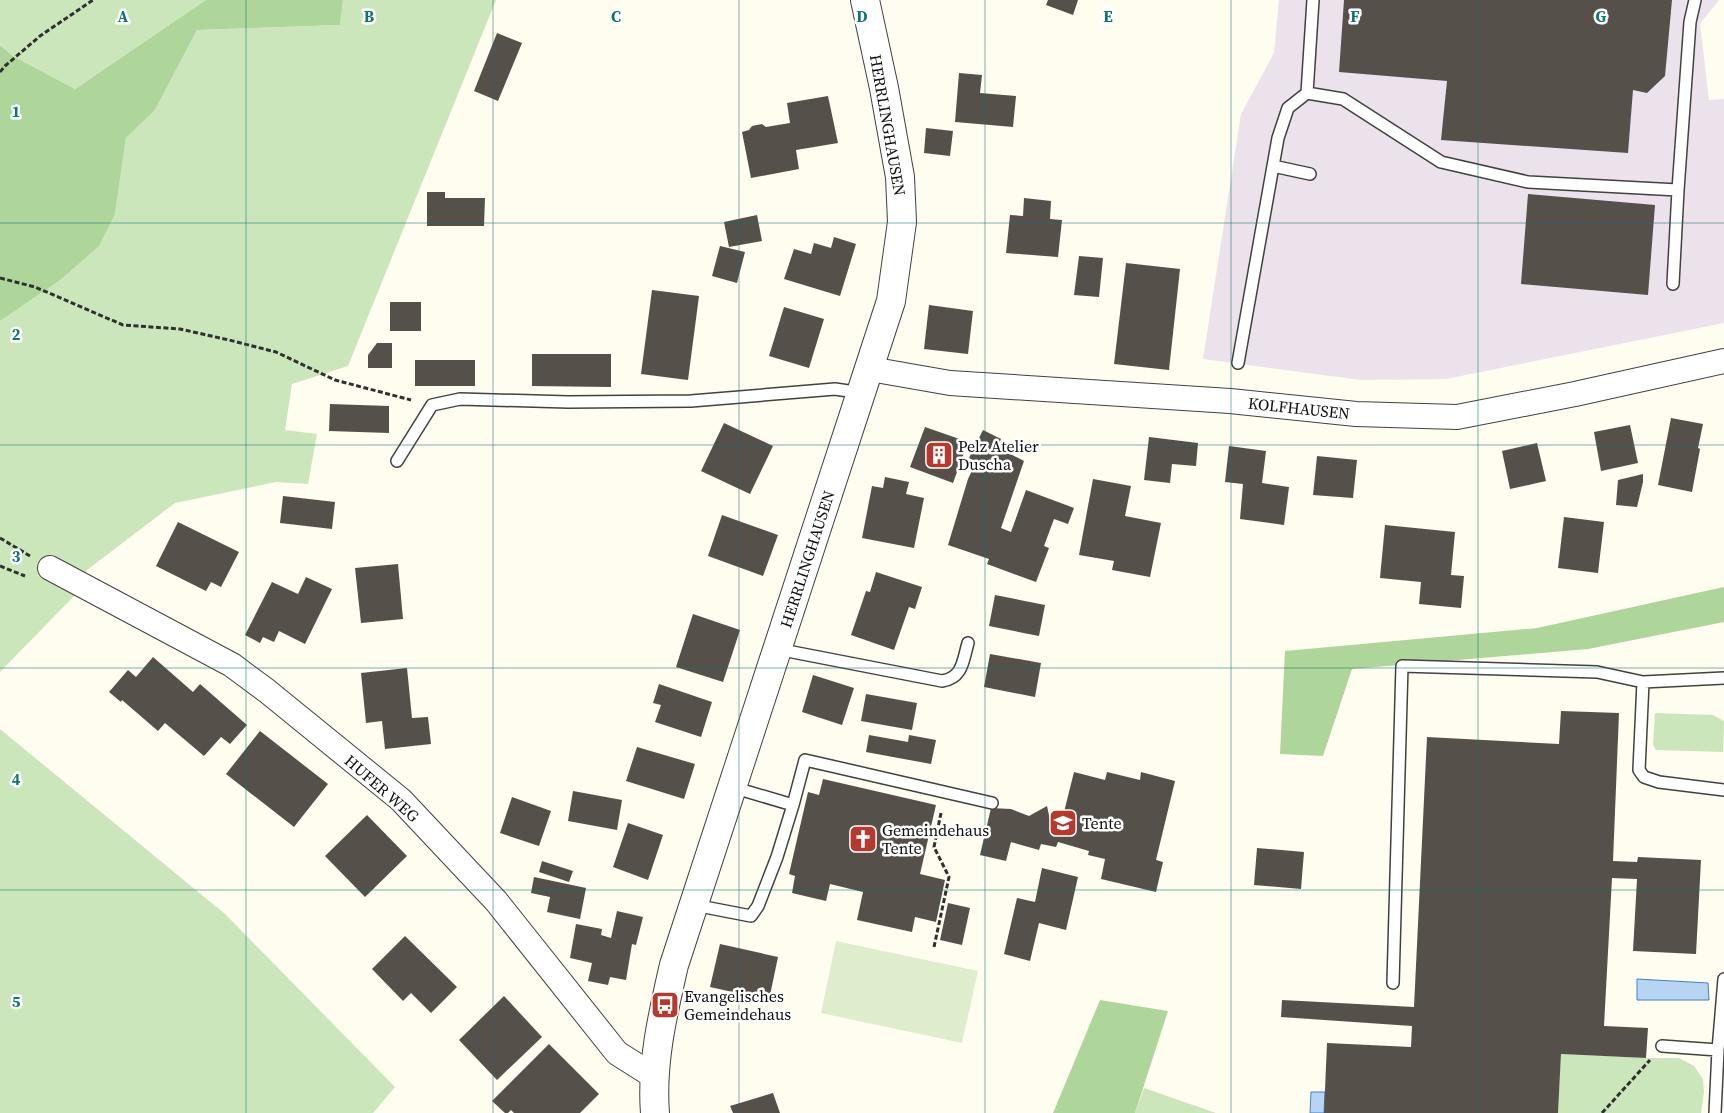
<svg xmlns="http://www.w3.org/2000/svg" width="1724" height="1113" font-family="'Source Serif 4',serif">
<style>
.industrial{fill:#ece2ec}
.green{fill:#cce6bb}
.forest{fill:#aed69b}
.pitch{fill:#deeecc}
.water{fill:#b7d5f2;stroke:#4380c5}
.building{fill:#56504b}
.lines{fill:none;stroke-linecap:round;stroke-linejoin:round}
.service-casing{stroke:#414141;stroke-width:14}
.minor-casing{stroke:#414141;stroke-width:26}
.tertiary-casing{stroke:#414141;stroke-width:30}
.path{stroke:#303030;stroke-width:3;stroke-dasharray:5 2.5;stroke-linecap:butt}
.service{stroke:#fff;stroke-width:11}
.minor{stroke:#fff;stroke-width:24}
.tertiary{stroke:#fff;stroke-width:28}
.grid{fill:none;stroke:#0f766e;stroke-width:1;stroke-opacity:0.55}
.labels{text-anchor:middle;stroke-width:5;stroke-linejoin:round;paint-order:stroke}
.street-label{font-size:16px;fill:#0e0e0e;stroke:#fff}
.poi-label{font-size:16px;fill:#0e0e0e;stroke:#fff;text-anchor:start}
.grid-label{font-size:16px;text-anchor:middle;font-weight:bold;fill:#0f766e;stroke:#fff;stroke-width:5;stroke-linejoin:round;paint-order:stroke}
</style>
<rect width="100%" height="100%" fill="#fefdef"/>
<path class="industrial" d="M1279,0H1719L1700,24L1709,100L1724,99V323L1446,379L1361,380L1203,359L1241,114L1274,53Z"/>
<path class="green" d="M0,0H206L75,89L13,56L0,45Z
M343,0H496L348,366L292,384L285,430L317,434L308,484L276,482L175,503L87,570L78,592L0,672V321L59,281L115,214L126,138L155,110L197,30L340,25Z
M1655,713L1713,715L1724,721L1723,752L1656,750L1653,745Z
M0,729L225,914L395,1087L373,1113H0Z
M1561,1054L1646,1058H1679L1694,1066L1703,1079L1704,1092L1701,1113H1558Z
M1144,1088L1216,1113H1135Z"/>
<path class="forest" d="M206,0H343L340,25L197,30L155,110L126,138L115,214L99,246L59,281L0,321V45L13,56L75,89Z
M1724,587V622L1588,649L1352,669L1323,756L1280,754L1285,651L1537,628Z
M1100,1000L1168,1011L1135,1113H1053Z"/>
<path class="pitch" d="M836,941L978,971L962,1043L821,1013Z"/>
<path class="water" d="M1637,979L1708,983L1709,1000H1637Z
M1311,1092H1325L1324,1113H1310Z"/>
<path class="building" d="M1048,0H1078L1073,15L1046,5Z
M1344,0H1672L1665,76L1647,93L1633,90L1628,153L1441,140L1447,81L1339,72Z
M497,33L522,43L498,101L474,91Z
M959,73L982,75L980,93L1016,96L1013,127L955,122Z
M828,96L838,143L796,150L799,169L751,178L742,132L749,130L752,126L762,124L766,127L790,123L787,103Z
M926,128L953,131L950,156L924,153Z
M427,192H445V198H485L484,226H427Z
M1528,194L1655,205L1648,295L1521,284Z
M1024,198L1051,201L1050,219L1062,220L1058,257L1006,253L1010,215L1023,216Z
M757,215L762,241L729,247L724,222Z
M834,237L856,244L840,296L784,279L794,249L811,254L814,243L831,248Z
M720,246L745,252L737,283L712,276Z
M1079,256L1103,258L1099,297L1074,295Z
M1126,263L1180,269L1169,370L1114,364Z
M652,290L699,296L688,380L641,374Z
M390,302H421V331H390Z
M929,305L973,311L968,354L924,349Z
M784,307L824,319L809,368L769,356Z
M377,343H392V368H368V355Z
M532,354H611V387L532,386Z
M415,360H475V386H415Z
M330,404L389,406V433L329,431Z
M1671,418L1703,424L1698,448L1700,449L1692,492L1658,485Z
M724,423L773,446L750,494L701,471Z
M1630,425L1638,463L1601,471L1594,432Z
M925,427L968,442L953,483L910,467Z
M983,430L1001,439L997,447L1024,461L1001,528L1011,532L1026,490L1074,508L1068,524L1054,519L1044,546L1049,548L1036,582L987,564L989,559L948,545L968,479L976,462L969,458Z
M1149,437L1198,443L1196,466L1172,464L1170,483L1144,480Z
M1537,443L1546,481L1510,489L1502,451Z
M1229,446L1266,451L1262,483L1289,487L1284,525L1240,519L1243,484L1225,482Z
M1317,456L1357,460L1353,498L1313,495Z
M1643,474V482L1637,507L1616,505L1618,480Z
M885,477L909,482L906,494L924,498L914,548L862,538L872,486L883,488Z
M1093,479L1131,486L1125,516L1161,523L1150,577L1112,570L1114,561L1079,555Z
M283,496L335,502L332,529L280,523Z
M722,515L778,535L763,576L708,556Z
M1564,517L1604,522L1598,573L1558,568Z
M178,522L239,552L221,587L211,582L206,591L156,566Z
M1385,525L1455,532L1451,575L1464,576L1461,608L1419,604L1421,582L1380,578Z
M398,564L403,619L361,623L355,568Z
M876,572L922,587L915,609L909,607L894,650L851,635L866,591L870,592Z
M306,577L332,589L305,644L279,631L274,642L263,637L260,643L245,635L272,582L298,594Z
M995,595L1045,605L1039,636L989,626Z
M693,614L740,630L723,682L676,667Z
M990,654L1041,663L1035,697L984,687Z
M153,657L193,692L200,684L247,725L230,744L221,737L204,756L165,723L158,731L122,700L121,702L109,692L128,670L136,677Z
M407,668L412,718L428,717L431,744L385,749L382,721L366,723L361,673Z
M813,675L854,688L842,725L802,712Z
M659,684L712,702L701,737L655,722L661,705L653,703Z
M866,694L917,703L912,730L861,721Z
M1561,711L1619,713L1613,861L1637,862L1638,857L1701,860L1696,954L1633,951L1637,879L1612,878L1604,1026L1648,1028L1646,1058L1561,1054L1558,1113H1324L1327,1043L1411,1047L1412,1026L1281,1017L1282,1000L1414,1007L1427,737L1559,744Z
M260,731L328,784L294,827L226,774Z
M869,735L908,742L909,735L936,740L931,764L866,752Z
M637,747L695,764L684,799L626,781Z
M1074,772L1105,780L1107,772L1140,780L1141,772L1175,781L1156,860L1163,862L1156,892L1101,879L1105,859L1088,855L1089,851L1058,842L1056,847L1041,844L1039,850L1011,842L1006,861L980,855L991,808L1011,809L1029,816L1047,806L1050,820L1060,828Z
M823,779L936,805L920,874L945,880L936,922L915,917L912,932L857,920L863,892L830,884L826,901L792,893L795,876L789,874L808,792L819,795Z
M573,791L622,800L617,830L568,821Z
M512,797L551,811L539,846L500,833Z
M367,815L407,856L365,897L325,856Z
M628,823L663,835L648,880L613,867Z
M1257,848L1304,852L1301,889L1254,885Z
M542,861L573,871L569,882L539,872Z
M1042,868L1078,877L1066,930L1039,923L1030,961L1004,954L1017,898L1035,902Z
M534,877L586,888L580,919L547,912L550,897L531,893Z
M948,903L970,908L962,945L940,940Z
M617,911L643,917L636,945L632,944L626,980L610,977L608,985L588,981L592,963L570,958L576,924L602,929L601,935L611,938Z
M405,936L457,987L431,1013L411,993L403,1001L372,969Z
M720,944L778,957L769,1000L710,987Z
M504,996L542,1037L497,1080L459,1040Z
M549,1044L599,1094L580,1113H514L511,1110L508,1113H505L492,1101Z
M773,1093L780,1113H733L730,1106Z"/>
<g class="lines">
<defs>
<path id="service" d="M1307,93L1343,99L1441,162L1528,182L1678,190L1690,22L1695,0
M1273,166L1310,174
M1673,284L1678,190
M1238,363L1278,138L1288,108L1307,93L1313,0
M397,461L432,405L460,399L568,402L691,401L835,389L862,393
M777,649L942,681C963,678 963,660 968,643
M1643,682L1639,770L1644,777L1659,782L1724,790
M793,805L805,760L992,803
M694,905L751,916L758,906L777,857L793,805L732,787
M1393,983L1402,666L1597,672L1643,682L1724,678
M1662,1046L1718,1050
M1715,1113L1718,1050L1724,979"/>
<path id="minor" d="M870,369L950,383L1230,401L1356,414L1457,417L1575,394L1724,361
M50,568L232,665L267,691L401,800L496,901L617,1053L655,1077"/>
<path id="tertiary" d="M655,1113C651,1063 663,1013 674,965L891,301L902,222L900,177L884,88L865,0"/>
</defs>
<use href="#service" class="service-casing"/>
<use href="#minor" class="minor-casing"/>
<use href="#tertiary" class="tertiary-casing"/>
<path class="path" d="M0,72L5,66L40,36L93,0
M0,278L35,287L123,325L180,329L229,340L276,352L335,380L411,400
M0,538L30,556
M0,566L25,576
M934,947L949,877L934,847L941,813
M1602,1113L1650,1060"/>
<use href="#service" class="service"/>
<use href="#minor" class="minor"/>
<use href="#tertiary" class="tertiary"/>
</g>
<path class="grid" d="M246,0V1113M493,0V1113M739,0V1113M985,0V1113M1231,0V1113M1478,0V1113M0,223H1724M0,445H1724M0,668H1724M0,890H1724"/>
<defs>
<symbol id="building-square" viewBox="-11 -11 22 22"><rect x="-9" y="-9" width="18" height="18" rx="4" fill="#b5392e" stroke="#fff"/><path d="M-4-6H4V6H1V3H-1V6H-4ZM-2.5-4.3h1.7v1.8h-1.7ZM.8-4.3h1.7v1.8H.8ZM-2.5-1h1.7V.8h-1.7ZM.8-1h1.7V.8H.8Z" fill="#fff"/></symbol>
<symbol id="school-square" viewBox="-11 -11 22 22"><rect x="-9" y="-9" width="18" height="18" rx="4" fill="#b5392e" stroke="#fff"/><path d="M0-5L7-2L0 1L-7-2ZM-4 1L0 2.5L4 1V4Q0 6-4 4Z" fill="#fff"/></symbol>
<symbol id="church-square" viewBox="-11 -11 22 22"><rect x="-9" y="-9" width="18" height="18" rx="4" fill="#b5392e" stroke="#fff"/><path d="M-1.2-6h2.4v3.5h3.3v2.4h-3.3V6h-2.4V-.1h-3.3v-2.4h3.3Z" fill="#fff"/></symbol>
<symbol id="bus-square" viewBox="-11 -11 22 22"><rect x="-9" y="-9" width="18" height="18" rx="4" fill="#b5392e" stroke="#fff"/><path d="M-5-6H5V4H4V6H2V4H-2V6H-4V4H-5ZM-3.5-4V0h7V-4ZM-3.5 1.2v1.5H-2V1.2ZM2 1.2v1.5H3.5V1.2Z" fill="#fff"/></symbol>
</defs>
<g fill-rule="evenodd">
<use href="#building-square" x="923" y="439" width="32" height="32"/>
<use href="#school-square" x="1047" y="807" width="32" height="32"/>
<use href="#church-square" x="847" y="823" width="32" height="32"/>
<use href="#bus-square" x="649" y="989" width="32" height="32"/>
</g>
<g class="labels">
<g class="street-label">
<text transform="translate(888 125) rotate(80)" y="6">HERRLINGHAUSEN</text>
<text transform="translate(1299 408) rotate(6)" y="6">KOLFHAUSEN</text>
<text transform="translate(807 559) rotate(-72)" y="6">HERRLINGHAUSEN</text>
<text transform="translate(382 788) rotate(41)" y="6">HUFER WEG</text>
</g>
<g class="poi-label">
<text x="958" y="452">Pelz Atelier<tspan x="958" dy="18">Duscha</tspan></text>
<text x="1082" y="829">Tente</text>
<text x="882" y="836">Gemeindehaus<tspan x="882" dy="18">Tente</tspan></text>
<text x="684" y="1002">Evangelisches<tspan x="684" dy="18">Gemeindehaus</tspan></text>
</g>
</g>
<g class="grid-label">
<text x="123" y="22">A</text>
<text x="369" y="22">B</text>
<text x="616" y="22">C</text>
<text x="862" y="22">D</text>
<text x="1108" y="22">E</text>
<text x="1355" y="22">F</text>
<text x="1601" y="22">G</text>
<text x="16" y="117">1</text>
<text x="16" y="340">2</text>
<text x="16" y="562">3</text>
<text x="16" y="785">4</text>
<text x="16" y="1007">5</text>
</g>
</svg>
